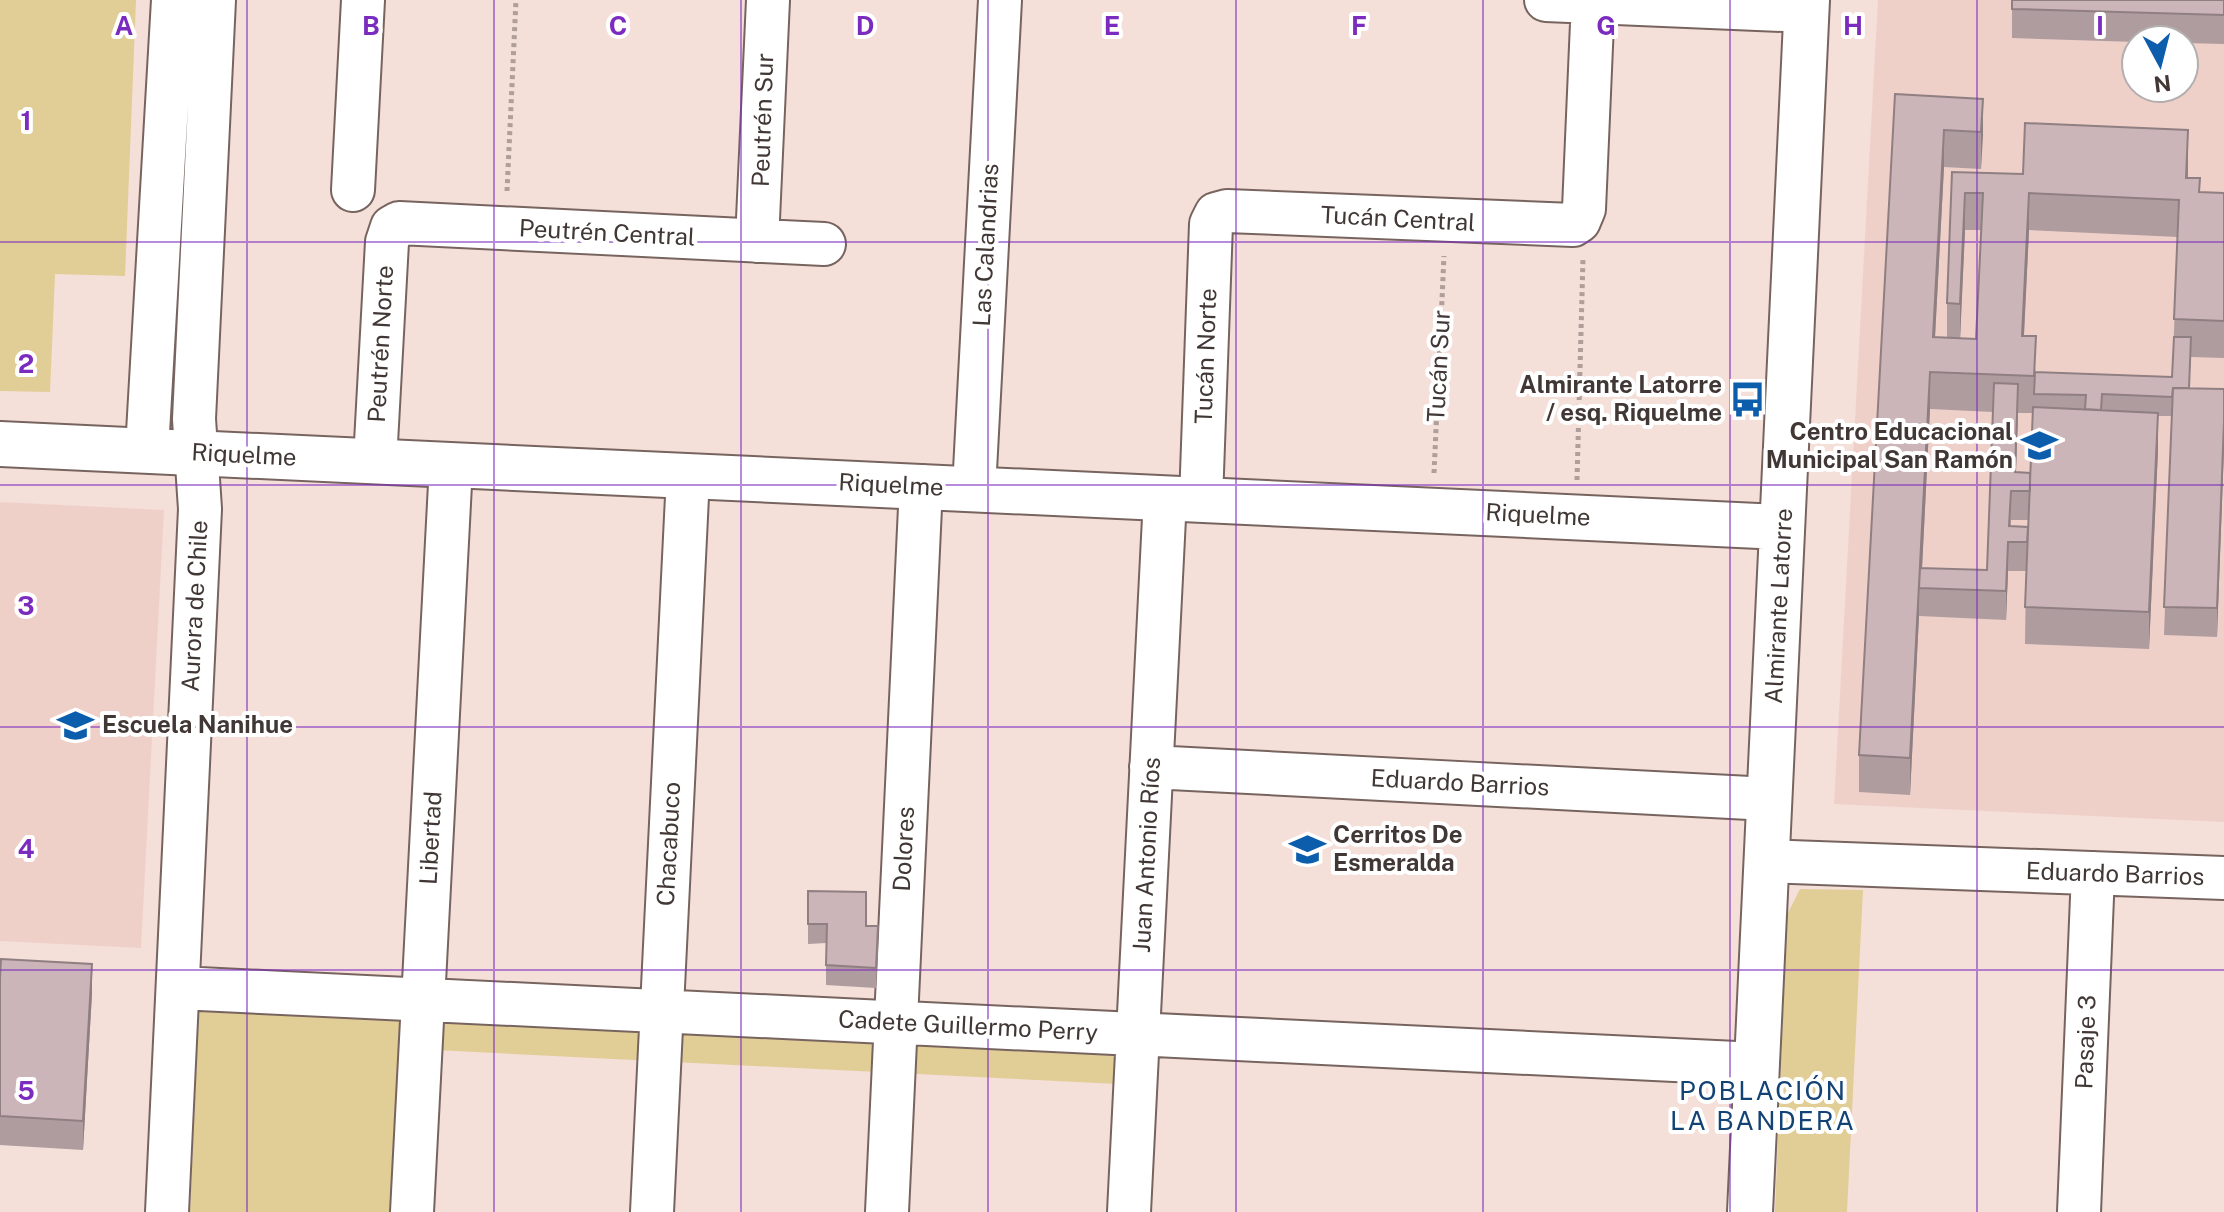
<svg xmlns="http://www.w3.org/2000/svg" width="2224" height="1212" font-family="'Public Sans',sans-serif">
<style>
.built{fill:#efd0c9;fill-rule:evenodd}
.green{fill:#e1cd96}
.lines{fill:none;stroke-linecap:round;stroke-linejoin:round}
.minor-casing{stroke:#77645f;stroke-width:46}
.tertiary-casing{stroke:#77645f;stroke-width:48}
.path{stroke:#af9e99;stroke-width:5;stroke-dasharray:4 4;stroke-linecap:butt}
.minor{stroke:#fff;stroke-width:42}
.tertiary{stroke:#fff;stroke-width:44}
.wall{fill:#af9c9f;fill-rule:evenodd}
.shaded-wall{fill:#8f7f82}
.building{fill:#ccb5b9;stroke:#8f7f82;stroke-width:2}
.grid{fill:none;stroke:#7b2cbf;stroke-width:2;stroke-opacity:0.55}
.labels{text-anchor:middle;stroke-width:8;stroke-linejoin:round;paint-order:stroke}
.street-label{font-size:24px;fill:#413836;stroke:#fff}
.poi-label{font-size:24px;font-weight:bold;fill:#413836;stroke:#fff;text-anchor:end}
.neighbourhood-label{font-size:26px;letter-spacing:2px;fill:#134275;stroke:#fff}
.grid-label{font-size:26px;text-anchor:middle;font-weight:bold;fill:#7b2cbf;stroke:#fff;stroke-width:8;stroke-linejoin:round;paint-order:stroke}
</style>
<rect width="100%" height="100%" fill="#f5dfd9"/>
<path class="built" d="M1878,0H2224V822L1834,804ZM2136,40H2184V88H2136Z
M0,502L164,510L141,948L0,941Z"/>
<path class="green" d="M0,0H136L125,276L55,274L50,392L0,391Z
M1800,889L1863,890L1847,1212H1775L1787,915Z
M199,1008L402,1016L394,1212H190Z
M431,1008L1131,1045L1118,1084L435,1050Z"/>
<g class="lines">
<defs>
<path id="minor" d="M1546,0L1806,11
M353,190L363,0
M757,241L768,0
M147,450L173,0
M375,461L387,242L392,227L399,223L824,244
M974,489L1000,0
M1201,500L1211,224L1216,214L1227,211L1573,225L1579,221L1584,209L1593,0
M1151,767L1769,799
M1766,861L2224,878
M179,988L1757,1064
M167,1212L200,509L194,419L214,0
M412,1212L451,465
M652,1212L688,476
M887,1212L921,486
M1129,1212L1165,498
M2079,1212L2093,873"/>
<path id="tertiary" d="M0,444L1782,527
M1750,1212L1807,0"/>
</defs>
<use href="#minor" class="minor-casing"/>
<use href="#tertiary" class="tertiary-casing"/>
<path class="path" d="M507,191L516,0
M1434,473L1444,256
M1577,480L1583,258"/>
<use href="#minor" class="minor"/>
<use href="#tertiary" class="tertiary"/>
</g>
<path class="wall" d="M2012,0H2224V44L2184,43V40H2136V42L2012,38Z
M1895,94L1983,99L1981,169L1944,167L1935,338H1947V303L1952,172L2023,174L2188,168V178L2200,192L2224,193V358L2191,357L2189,388L2224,389L2217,637L2164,635L2172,416H2158V450L2149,649L2025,644L2026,571H2008L2006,620L1919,616L1910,795L1859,792V755ZM1965,230H1981L1976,339L1960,338ZM2029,230L2178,237L2172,377L2036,372L2024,336ZM1930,409L1993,412L1987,570L1922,568ZM2018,413H2033L2030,473L2016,472ZM2011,520H2028V527L2011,526Z
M808,891L866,926L878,946L876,988L826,985V943L808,944Z
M0,978L92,993L83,1150L0,1145Z"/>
<path class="shaded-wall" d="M1983,99V136L1981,169V132Z
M1944,130V167L1933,374V337Z
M2188,130V168L2186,215V178Z
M1965,193V230L1960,341V304Z
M2029,193V230L2022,373V336Z
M1930,372V409L1921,588H1919V616L1910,795V758Z
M2018,384V412L2015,491Z
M2158,413V450L2149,649V612Z
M2224,421V449L2217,637V608Z
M2008,542V571L2006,620V591Z
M92,964V993L83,1150V1121Z"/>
<path class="building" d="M2012,0H2224V15L2012,9Z
M1895,94L1983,99L1981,132L1944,130L1933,337L1976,339L1983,193H1965L1960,304L1947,303L1952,172L2023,174L2025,123L2188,130L2186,178H2200L2199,192L2224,193V321L2174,319L2179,200L2029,193L2022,336H2036L2034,376L1930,372L1910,758L1859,755Z
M2174,337H2191L2189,388H2173L2172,397L2102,394L2101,410L2085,409L2086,395L2034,394L2035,372L2172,377Z
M1994,383L2018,384L2015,472L2030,473V491H2011L2009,526L2028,527L2027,542H2008L2006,591L1919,588L1920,568L1987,570Z
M2173,388L2224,389V421L2217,608L2164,607Z
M2033,407L2158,413L2149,612L2025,607Z
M808,891L866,892V926H878L876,968L826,965L827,924H808Z
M1,959L92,964L83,1121L0,1116V978Z"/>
<path class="grid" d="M247,0V1212M494,0V1212M741,0V1212M988,0V1212M1236,0V1212M1483,0V1212M1730,0V1212M1977,0V1212M0,242H2224M0,485H2224M0,727H2224M0,970H2224"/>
<defs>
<symbol id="bus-bare" viewBox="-9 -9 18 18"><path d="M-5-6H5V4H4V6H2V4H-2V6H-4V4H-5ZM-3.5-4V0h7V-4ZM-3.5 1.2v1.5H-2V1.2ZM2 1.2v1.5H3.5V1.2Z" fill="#0c5dac" stroke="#fff" stroke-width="2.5" paint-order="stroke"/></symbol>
<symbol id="school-bare" viewBox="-9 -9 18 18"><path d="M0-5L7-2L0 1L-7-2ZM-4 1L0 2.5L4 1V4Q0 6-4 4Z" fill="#0c5dac" stroke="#fff" stroke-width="2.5" paint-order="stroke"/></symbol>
</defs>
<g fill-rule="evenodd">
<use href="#bus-bare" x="1722" y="374" width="51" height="51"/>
<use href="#school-bare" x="2014" y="420" width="51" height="51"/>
<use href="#school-bare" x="50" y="700" width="51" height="51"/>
<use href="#school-bare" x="1282" y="824" width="51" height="51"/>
</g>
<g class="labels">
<g class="street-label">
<text transform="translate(763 120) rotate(-88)" y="8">Peutrén Sur</text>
<text transform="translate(1398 219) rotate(3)" y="8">Tucán Central</text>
<text transform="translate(607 233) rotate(3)" y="8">Peutrén Central</text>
<text transform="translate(986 245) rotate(-87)" y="8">Las Calandrias</text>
<text transform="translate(381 344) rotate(-87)" y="8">Peutrén Norte</text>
<text transform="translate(1206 356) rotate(-88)" y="8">Tucán Norte</text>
<text transform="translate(1439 366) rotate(-87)" y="8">Tucán Sur</text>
<text transform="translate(244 455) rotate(3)" y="8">Riquelme</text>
<text transform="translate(891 485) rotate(3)" y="8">Riquelme</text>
<text transform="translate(1538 515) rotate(3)" y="8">Riquelme</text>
<text transform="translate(195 606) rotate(-87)" y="8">Aurora de Chile</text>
<text transform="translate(1779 606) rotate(-87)" y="8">Almirante Latorre</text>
<text transform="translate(1460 783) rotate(3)" y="8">Eduardo Barrios</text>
<text transform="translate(431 838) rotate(-87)" y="8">Libertad</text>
<text transform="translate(669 844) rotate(-87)" y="8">Chacabuco</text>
<text transform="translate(904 849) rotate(-87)" y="8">Dolores</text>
<text transform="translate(1147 855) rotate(-87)" y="8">Juan Antonio Ríos</text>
<text transform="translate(2115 874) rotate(2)" y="8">Eduardo Barrios</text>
<text transform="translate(968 1026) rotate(3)" y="8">Cadete Guillermo Perry</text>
<text transform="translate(2086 1042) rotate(-88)" y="8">Pasaje 3</text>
</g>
<g class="poi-label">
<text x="1722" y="393">Almirante Latorre<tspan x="1722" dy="28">/ esq. Riquelme</tspan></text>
<text x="2013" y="440">Centro Educacional<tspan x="2013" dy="28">Municipal San Ramón</tspan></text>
<text x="102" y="733" text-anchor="start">Escuela Nanihue</text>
<text x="1333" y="843" text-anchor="start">Cerritos De<tspan x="1333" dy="28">Esmeralda</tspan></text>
</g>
<g class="neighbourhood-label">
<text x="1763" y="1100">POBLACIÓN<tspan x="1763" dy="30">LA BANDERA</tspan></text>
</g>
</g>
<g class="grid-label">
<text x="124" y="35">A</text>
<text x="371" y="35">B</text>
<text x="618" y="35">C</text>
<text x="865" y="35">D</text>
<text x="1112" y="35">E</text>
<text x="1359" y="35">F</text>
<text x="1606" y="35">G</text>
<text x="1853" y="35">H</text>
<text x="2100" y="35">I</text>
<text x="26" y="130">1</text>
<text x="26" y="373">2</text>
<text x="26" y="615">3</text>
<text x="26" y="858">4</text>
<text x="26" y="1100">5</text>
</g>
<g transform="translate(2160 64) rotate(173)"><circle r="38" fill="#ffffff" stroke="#b3afaf" stroke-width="2"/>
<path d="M0-6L14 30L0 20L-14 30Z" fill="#0c5dac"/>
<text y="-12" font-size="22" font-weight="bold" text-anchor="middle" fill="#413836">N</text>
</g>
</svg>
